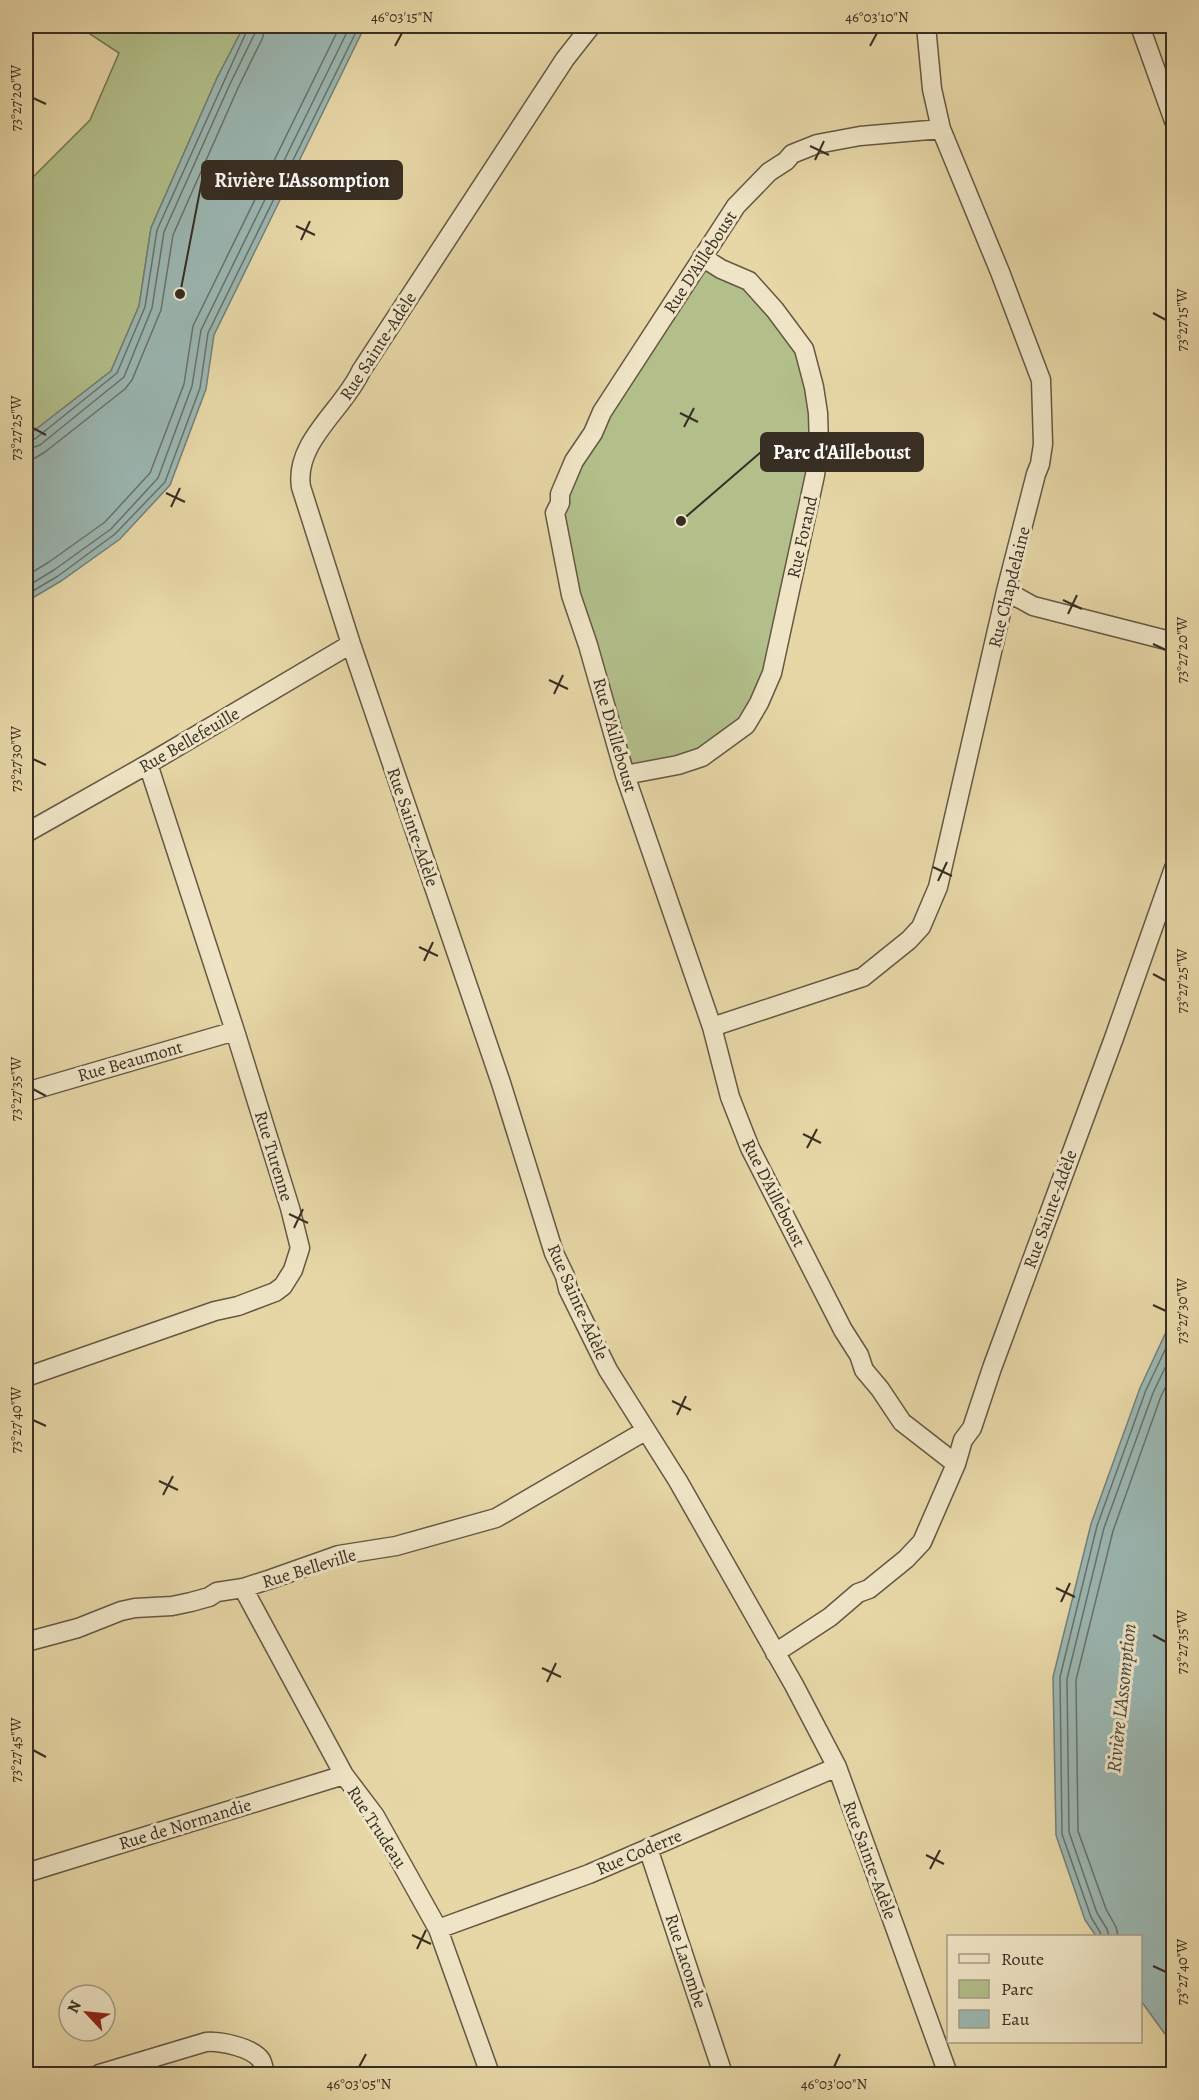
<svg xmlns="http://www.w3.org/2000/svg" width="1199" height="2100" font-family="Alegreya,serif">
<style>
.green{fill:#b2bf8a;stroke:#757656;stroke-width:1.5}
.water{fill:#9bb7b2;stroke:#738079;stroke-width:1.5}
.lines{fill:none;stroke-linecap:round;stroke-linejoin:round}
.shore{stroke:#6a726a;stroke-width:1.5}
.street-casing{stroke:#645844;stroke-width:21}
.street{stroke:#efe5c6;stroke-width:18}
.ticks{fill:none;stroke:#382e23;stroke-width:2}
.labels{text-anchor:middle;stroke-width:6;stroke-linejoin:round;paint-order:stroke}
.street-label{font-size:18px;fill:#382e23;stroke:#efe5c6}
.water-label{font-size:20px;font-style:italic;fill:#4c4940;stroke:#efe5c6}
.leader{fill:none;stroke:#382e23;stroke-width:2}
.callout-dot{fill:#382e23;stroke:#efe5c6;stroke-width:2}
.callout{fill:#382e23;stroke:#382e23;stroke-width:2}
.callout-label{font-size:20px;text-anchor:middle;font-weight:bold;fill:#fff}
.neatline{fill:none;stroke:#382e23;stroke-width:2}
.ticks-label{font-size:15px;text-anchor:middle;fill:#382e23}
</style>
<rect width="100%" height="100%" fill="#e7d7a7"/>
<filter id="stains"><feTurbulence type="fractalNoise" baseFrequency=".00333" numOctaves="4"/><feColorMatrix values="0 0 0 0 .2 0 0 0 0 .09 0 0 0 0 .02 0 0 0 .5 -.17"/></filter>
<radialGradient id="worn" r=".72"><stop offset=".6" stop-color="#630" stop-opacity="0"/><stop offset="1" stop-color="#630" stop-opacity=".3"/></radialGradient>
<path class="green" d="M78,26H244L217,78L151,228L139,306L111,371L26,437V184L90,120L119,53Z
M702,257L749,281L804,349L818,422L759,703L702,757L625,775L588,645L560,503Z"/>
<path class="water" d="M244,26H365L214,335L206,389L170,485L120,539L61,581L26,602V437L111,371L139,306L151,228L217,78Z
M1173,1317V2040L1165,2034L1141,2001L1140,1936H1096L1085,1920L1056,1835L1053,1677L1091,1524L1140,1388Z"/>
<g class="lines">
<path class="shore" d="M26,442L35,439L117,373L145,307L157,230L249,26
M26,450L40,445L124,377L152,308L164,232L230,84L255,33L256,26
M26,459L35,458L45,452L125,389L132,380L161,310L173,235L238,88L263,37L265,26
M26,576L49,562L105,522L150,473L184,384L193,326L340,26
M26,587L54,570L111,529L158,478L192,386L201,330L350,26
M26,595L58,576L115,534L165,482L200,388L208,333L359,26
M1101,1936L1100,1932L1091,1917L1062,1834L1060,1677L1097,1526L1146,1390L1174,1331
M1109,1936L1107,1929L1097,1913L1069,1832L1067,1679L1104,1528L1153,1393L1174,1349
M1118,1936L1116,1927L1106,1909L1078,1831L1076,1680L1113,1531L1161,1396L1174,1370"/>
<defs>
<path id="street" d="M591,26L565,59L361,371C344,409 294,442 301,487L351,644L501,1083L554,1253L565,1276L568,1289L608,1370L678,1481L794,1685L837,1767L948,2074
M1140,26L1174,121
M941,129L860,136L817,144L792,154L786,161L769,172L736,206L602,412L593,433L574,461L560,494V503L555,513L571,595L588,645L625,775L712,1027L730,1097L750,1148L843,1330L859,1355L864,1370L880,1389L902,1422L956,1464
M1006,591L1033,606L1174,642
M625,775L678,765L702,757L746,725L759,703L772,673L815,475L819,446L818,413L814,387L804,349L775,310L749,281L721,269L702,257
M26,833L148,764L351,644
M712,1027L863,977L909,940L921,927L938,887L1006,591L1036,474L1040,464L1043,444L1041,380L1000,272L941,129L932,89L926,26
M26,1092L235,1031
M26,1377L215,1311L238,1306L275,1292L283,1286L293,1270L300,1248L290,1208L235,1031L148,764
M243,1588L344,1775L375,1816L438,1929L490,2074
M26,1642L78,1628L121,1611L135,1608L172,1606L191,1602L209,1597L217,1592L243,1588L271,1579L339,1555L396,1546L496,1518L645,1431
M775,1653L830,1617L858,1593L869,1589L906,1559L922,1542L956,1464L963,1440L972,1428L992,1368L1114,1038L1174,868
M648,1848L723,2074
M26,1873L344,1775
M438,1929L589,1874L837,1767
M99,2074L206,2042C220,2041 252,2047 261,2060C263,2063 264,2071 265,2074"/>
</defs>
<use href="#street" class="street-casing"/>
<use href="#street" class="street"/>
</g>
<path class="ticks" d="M395,46L402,33M870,46L877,33M33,98L46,104M810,146L829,155M815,160L824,141M296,226L315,235M301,240L310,221M1153,313L1166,320M680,413L698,422M684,427L694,408M33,428L46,435M166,493L185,502M171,507L180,488M1063,600L1082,609M1068,614L1077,595M1153,644L1166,650M549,680L568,689M554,694L563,675M33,759L46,765M933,867L952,876M938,881L947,862M419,947L438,956M424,961L433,942M1153,974L1166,981M33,1089L46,1096M803,1134L821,1143M807,1148L817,1129M289,1214L308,1223M294,1228L303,1209M1153,1305L1166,1311M672,1401L691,1410M677,1415L686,1396M33,1420L46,1426M159,1481L178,1490M163,1495L173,1476M1056,1588L1075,1597M1061,1602L1070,1583M1153,1635L1166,1642M542,1668L561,1677M547,1682L556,1663M33,1750L46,1757M926,1855L944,1864M930,1869L940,1850M412,1935L431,1944M417,1949L426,1930M1153,1966L1166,1972M359,2067L366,2054M834,2067L840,2054"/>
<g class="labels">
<g class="street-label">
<text transform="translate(700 262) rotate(-57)" y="6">Rue D'Ailleboust</text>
<text transform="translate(378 346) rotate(-57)" y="6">Rue Sainte-Adèle</text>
<text transform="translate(802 537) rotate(-77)" y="6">Rue Forand</text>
<text transform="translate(1009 587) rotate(-76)" y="6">Rue Chapdelaine</text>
<text transform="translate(615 735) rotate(74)" y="6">Rue D'Ailleboust</text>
<text transform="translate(189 740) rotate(-30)" y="6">Rue Bellefeuille</text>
<text transform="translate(413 827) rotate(71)" y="6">Rue Sainte-Adèle</text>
<text transform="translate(130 1061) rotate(-16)" y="6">Rue Beaumont</text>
<text transform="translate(274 1156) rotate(73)" y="6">Rue Turenne</text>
<text transform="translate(774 1193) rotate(63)" y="6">Rue D'Ailleboust</text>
<text transform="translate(1050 1209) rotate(-70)" y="6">Rue Sainte-Adèle</text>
<text transform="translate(578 1302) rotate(66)" y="6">Rue Sainte-Adèle</text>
<text transform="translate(309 1568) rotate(-17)" y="6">Rue Belleville</text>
<text transform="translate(185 1824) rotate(-17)" y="6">Rue de Normandie</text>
<text transform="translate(377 1827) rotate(57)" y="6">Rue Trudeau</text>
<text transform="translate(639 1852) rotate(-23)" y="6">Rue Coderre</text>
<text transform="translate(870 1860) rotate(70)" y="6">Rue Sainte-Adèle</text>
<text transform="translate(686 1961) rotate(72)" y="6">Rue Lacombe</text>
</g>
<g class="water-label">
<text transform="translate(1121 1698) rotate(-84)" y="7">Rivière L'Assomption</text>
</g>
</g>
<path class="leader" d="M180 294L202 180M681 521L761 452"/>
<g class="callout-dot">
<circle cx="180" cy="294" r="6"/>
<circle cx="681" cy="521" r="6"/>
</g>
<g class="callout">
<rect x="202" y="161" width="200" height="38" rx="6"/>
<rect x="761" y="433" width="162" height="38" rx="6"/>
</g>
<g class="callout-label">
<text x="302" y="187">Rivière L'Assomption</text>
<text x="842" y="459">Parc d'Ailleboust</text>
</g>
<rect width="1199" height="2100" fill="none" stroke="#e7d7a7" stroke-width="66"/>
<rect x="947" y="1935" width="195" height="108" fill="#efe5c6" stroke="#a69c85" stroke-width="1.5"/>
<rect x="959" y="1954" width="30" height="9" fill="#efe5c6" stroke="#a69c85" stroke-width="1.5"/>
<text x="1001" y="1965" font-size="18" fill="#382e23">Route</text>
<rect x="959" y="1980" width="30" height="18" fill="#b2bf8a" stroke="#a69c85" stroke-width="1.5"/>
<text x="1001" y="1995" font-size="18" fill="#382e23">Parc</text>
<rect x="959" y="2010" width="30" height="18" fill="#9bb7b2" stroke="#a69c85" stroke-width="1.5"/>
<text x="1001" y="2025" font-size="18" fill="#382e23">Eau</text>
<g transform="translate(87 2013) rotate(296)"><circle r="28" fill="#efe5c6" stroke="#a69c85" stroke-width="1.5"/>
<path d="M0-4.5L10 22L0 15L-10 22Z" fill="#8f2418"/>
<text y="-9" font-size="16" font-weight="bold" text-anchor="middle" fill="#382e23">N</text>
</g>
<rect x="33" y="33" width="1133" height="2034" class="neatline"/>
<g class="ticks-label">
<text x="402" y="22">46°03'15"N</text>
<text x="877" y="22">46°03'10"N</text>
<text transform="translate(16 98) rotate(-90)" y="5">73°27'20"W</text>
<text transform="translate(1182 320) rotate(-90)" y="5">73°27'15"W</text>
<text transform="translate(16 428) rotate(-90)" y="5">73°27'25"W</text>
<text transform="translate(1182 650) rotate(-90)" y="5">73°27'20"W</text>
<text transform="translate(16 759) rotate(-90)" y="5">73°27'30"W</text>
<text transform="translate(1182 981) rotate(-90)" y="5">73°27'25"W</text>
<text transform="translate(16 1089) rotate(-90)" y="5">73°27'35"W</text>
<text transform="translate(1182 1311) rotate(-90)" y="5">73°27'30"W</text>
<text transform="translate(16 1420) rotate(-90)" y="5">73°27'40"W</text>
<text transform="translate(1182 1642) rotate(-90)" y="5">73°27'35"W</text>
<text transform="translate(16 1750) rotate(-90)" y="5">73°27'45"W</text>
<text transform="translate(1182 1972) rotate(-90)" y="5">73°27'40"W</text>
<text x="359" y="2089">46°03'05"N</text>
<text x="834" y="2089">46°03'00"N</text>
</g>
<rect width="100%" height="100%" filter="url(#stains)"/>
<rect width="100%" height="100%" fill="url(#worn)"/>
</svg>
